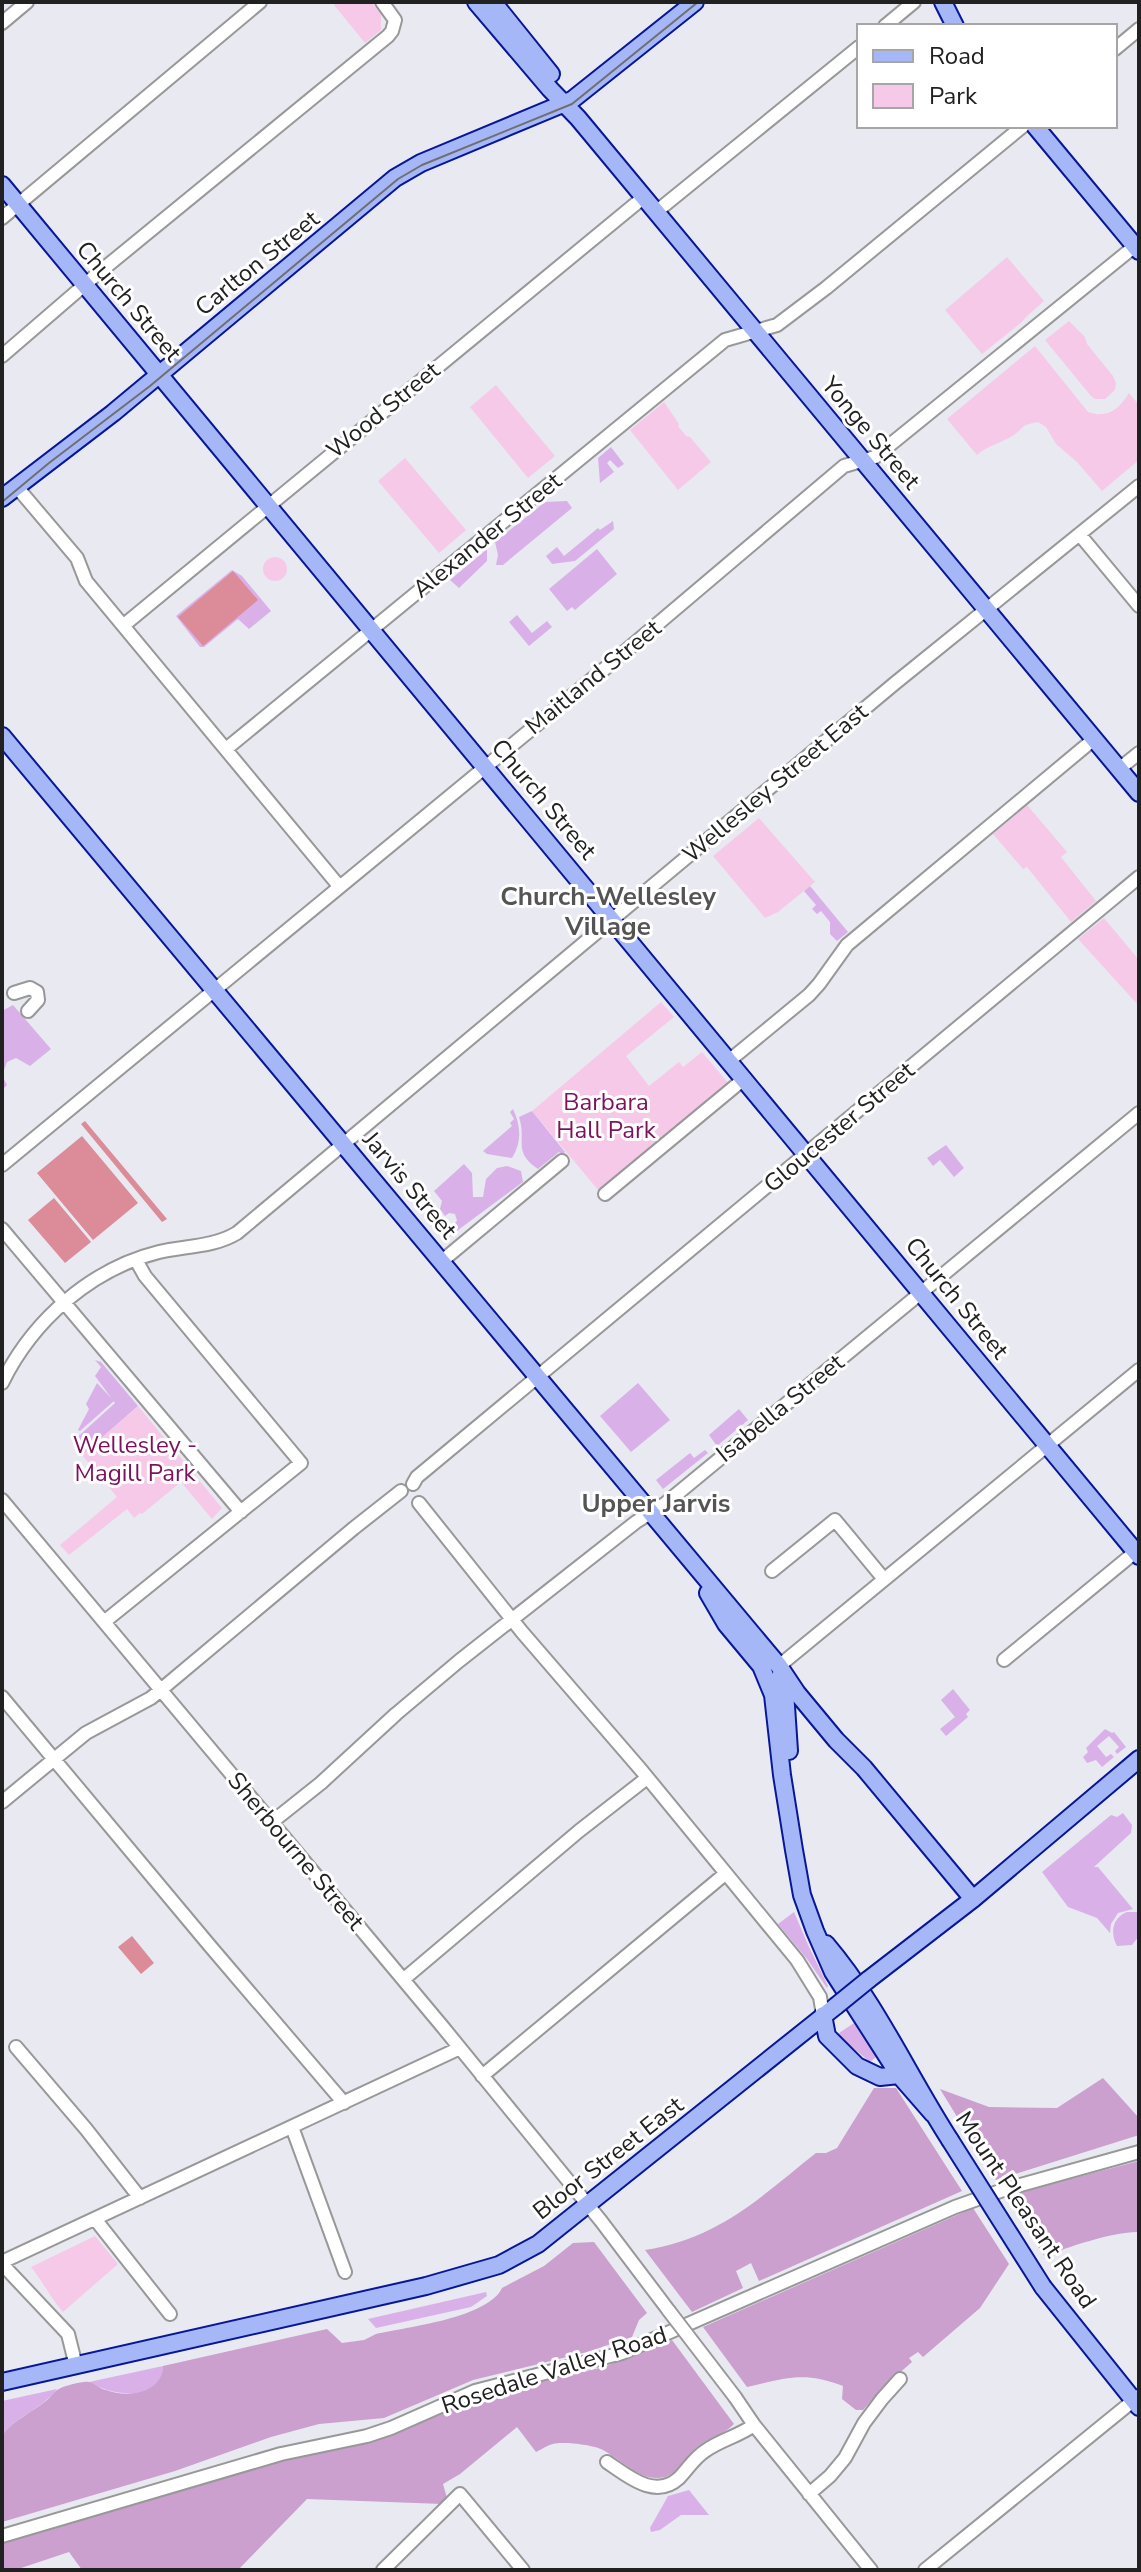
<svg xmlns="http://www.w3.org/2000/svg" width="1141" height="2572" font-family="'Nunito Sans',sans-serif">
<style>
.grass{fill:#d9b1e8}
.forest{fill:#cb9fce}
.park{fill:#f7c9e9}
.pitch{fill:#dc8b98}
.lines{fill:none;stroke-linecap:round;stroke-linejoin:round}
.minor-casing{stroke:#989898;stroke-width:16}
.major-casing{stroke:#071797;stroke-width:20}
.minor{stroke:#fff;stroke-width:12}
.major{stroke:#a6b7f8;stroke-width:16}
.tram{stroke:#6f6f6f;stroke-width:2}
.minor-bridge-casing{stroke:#989898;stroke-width:16;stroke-linecap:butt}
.major-bridge-casing{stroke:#071797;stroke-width:20;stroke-linecap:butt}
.minor-bridge{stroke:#fff;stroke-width:12}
.major-bridge{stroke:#a6b7f8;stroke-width:16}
.labels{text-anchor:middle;stroke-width:6;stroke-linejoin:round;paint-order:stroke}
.street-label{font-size:24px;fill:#212121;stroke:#fff}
.park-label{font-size:24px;fill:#7d115c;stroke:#fff}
.neighbourhood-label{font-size:26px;font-weight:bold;fill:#545454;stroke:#fff}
</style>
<rect width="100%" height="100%" fill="#e8e9f1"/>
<path class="grass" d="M611,447L624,464L618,468L610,460L607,463L614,472L600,483L598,458Z
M567,501L572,508L503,565H496L498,555L495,542L545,502Z
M613,521L614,529L575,561L552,564L546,556L557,547L564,556L598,528L600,530Z
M487,549V561L459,588L450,580Z
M597,549L617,574L575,610L572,607L567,611L549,589Z
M232,570L242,576L271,611L249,629L238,619L204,647H200L176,616Z
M517,615L532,633L547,621L552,627L529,646L509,622Z
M810,886L848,932L837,941L830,934V922L821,911L817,914L812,909L816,905L804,891Z
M13,1005L51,1049L30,1066L16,1058L7,1062L2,1075L7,1085L2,1090V1011Z
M513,1109C521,1126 522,1142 512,1158L487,1154L483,1151L512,1126L510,1123L514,1119L510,1112Z
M532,1111L565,1152L562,1155L559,1152L538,1169C512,1151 527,1142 519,1117Z
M946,1145L964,1168L954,1177L940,1160L933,1166L927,1158Z
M464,1164L472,1173L473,1197H483L486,1179L497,1168L507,1166L521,1171L523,1182L446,1239L438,1230L443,1227L447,1230L457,1221L455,1214L449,1213L445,1216L440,1209L442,1201L434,1191Z
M95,1360L101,1362L138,1406L82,1455L72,1442L115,1403L95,1376L101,1367Z
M97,1383L114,1401L80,1431L78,1430L89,1409L86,1404Z
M638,1383L670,1420L631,1452L600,1416Z
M739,1409L748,1420L717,1446L709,1435Z
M705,1450L708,1453L663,1489L656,1480L690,1453L694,1458Z
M953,1689L970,1710L966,1714L968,1717L946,1736L940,1729L955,1717L941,1700Z
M1105,1729L1112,1733L1114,1732L1126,1747L1117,1754L1115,1751L1119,1747L1109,1736L1097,1746L1106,1757L1111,1754L1114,1757L1102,1767L1096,1760L1087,1763L1083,1757L1088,1752L1086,1748Z
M1123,1813L1132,1825L1131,1833L1094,1867H1098L1133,1909L1118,1913L1111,1924L1110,1933L1097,1918L1068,1907L1042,1872L1111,1815L1117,1817Z
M794,1912L809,1947L828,1986L827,1988L807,1959L778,1924Z
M1127,1912H1139V1936L1132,1945L1117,1946C1110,1933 1112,1918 1127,1912Z
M854,2023L876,2057L870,2062L841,2038L839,2033Z
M486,2292L487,2296L471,2307L376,2328L368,2319Z
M163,2366C162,2403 111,2396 89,2382Z
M57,2389C42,2409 17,2416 2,2435V2401Z
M689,2490L709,2515H681L660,2530L651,2532L650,2528L668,2496Z"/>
<path class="forest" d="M1103,2078L1139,2118V2135L996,2180L940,2089L989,2107L1057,2108Z
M874,2088H896L962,2191L759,2281L751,2263L736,2271L743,2288L692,2312L645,2250C720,2238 759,2198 816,2153H826L837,2148Z
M1139,2161V2232C1117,2231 1065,2247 1045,2257L1006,2196Z
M973,2208L1009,2264L980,2308L923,2357L918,2352L909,2358L912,2362L881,2389L863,2410H856L842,2399L843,2386C804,2371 786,2378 747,2387L703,2327Z
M594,2242L647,2313L639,2320L632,2337L587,2352L473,2380L384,2418L319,2424L271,2437L175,2471L2,2522V2435C14,2420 31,2413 46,2401C50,2398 54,2391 59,2389C64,2386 83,2381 89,2382C94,2383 100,2389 106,2390C127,2398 162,2394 163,2366L327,2329L342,2343L364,2340L376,2334C407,2327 488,2318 502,2288L544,2266L573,2243Z
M672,2340L734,2424C724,2435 708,2438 697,2447C686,2456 678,2473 665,2477C641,2483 622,2460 603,2450C595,2445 562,2441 553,2444C548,2445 542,2449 536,2452L517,2427L460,2474L443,2484L447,2498L443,2504L307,2499L238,2570H82L69,2552L15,2570H2V2543L272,2463L379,2440L454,2406L521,2386L604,2367Z"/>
<path class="park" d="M337,2H371L381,14V30L365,43L334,5Z
M1007,257L1044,301L1025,318L1022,322L982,354L945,310Z
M1069,321L1085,337L1087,344L1113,376L1116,383L1115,390L1105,399H1095L1091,396L1045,340Z
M1035,346L1088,412C1108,419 1119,409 1129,393L1139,405V460L1102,491L1077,462L1056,444L1046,427L1038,422C1021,425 1026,426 1014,435C1002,443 988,445 977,455L947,419Z
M496,385L555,456L528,478L470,407Z
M664,402L679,424L678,426L686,436L690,437L711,462L678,490L630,430Z
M405,458L466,530L439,553L378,481Z
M263 569a12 12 0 1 1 24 0a12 12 0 1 1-24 0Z
M1027,805L1067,852L1061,857L1096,901L1071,922L1027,867L1023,869L993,834Z
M759,818L815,882L778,912L765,918L713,856Z
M1104,918L1139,960V1006L1078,939Z
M661,1002L674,1017L626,1056L649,1086L679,1062L683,1067L702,1052L729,1084L599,1191L532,1111Z
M138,1406L222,1508L212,1519L181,1482L142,1514L140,1513L134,1518L127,1509L69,1555L60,1545L117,1497L82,1455Z
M95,2236L118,2264L63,2312C50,2297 43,2282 31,2267Z"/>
<path class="pitch" d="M233,571L258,600L203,646L178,617Z
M85,1121L167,1219L162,1222L81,1124Z
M82,1136L138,1203L93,1240L37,1173Z
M54,1198L91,1242L65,1263L28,1220Z
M132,1936L154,1963L141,1974L118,1947Z"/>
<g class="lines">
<defs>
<path id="minor" d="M2,23L27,2
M885,26L914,2
M1115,49L1139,29
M656,212L859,47
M2,218L260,2
M2,356L96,275L388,36L392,31L395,20L382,2
M16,486L77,558L86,581L339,886
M1080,535L1139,606
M124,625L644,197
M226,749L725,340L777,325L826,288L1023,126
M1119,769L1139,753
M14,993L30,988L37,992L38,1000L28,1011
M730,1060L809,995L819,984L847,945L1094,739
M2,1165L602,671L844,466L875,457L1135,246
M605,1194L745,1078
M2,1229L241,1512
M442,1261L562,1161
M2,1383C33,1320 91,1269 159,1252C185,1246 214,1247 237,1233L894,684L1139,486
M413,1484L417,1477L1139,877
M2,1500L442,2026L601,2221L669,2311
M419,1503L522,1632L642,1771L797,1960L820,1997L823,2015
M772,1571L835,1520L883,1578
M104,1622L301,1463L145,1276L136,1260
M1004,1660L1139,1549
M779,1666L1139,1370
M2,1697L210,1946L344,2103
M2,1802L86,1733L151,1698L354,1528L401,1491
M272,1822L321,1783L396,1714L459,1661L636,1522L666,1503L1139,1113
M404,1979L579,1831L647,1778
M16,2047L86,2129L140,2198
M482,2076L725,1874
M292,2127L345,2272
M95,2219L170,2314
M2,2262L460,2048
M2,2264L68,2334L76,2366
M735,2397L754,2425L871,2570
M607,2462C628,2476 655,2500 679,2478C688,2469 694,2458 705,2451C720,2440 739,2436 754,2425
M809,2494L830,2476L845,2458L864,2423L882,2399L900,2379
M2,2536L281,2454L367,2436L391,2428L475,2391L622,2353L955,2207L1006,2189L1139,2152
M383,2570L460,2494L523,2570
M925,2570L1139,2396"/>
<path id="major" d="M476,2L550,89L578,118L1139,793
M493,2L551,74
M943,2L955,26
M1035,126L1139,251
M2,185L1139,1556
M2,498L113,413L395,178L421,163L572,100L695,2
M2,736L779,1666L797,1693L836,1740L864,1768L973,1899
M708,1593L726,1624L761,1666L773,1695L782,1775L794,1850L802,1895L815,1931L833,1972L899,2075L933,2114
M781,1674L785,1691L789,1751
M826,1944C877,2004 908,2075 950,2140
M868,1980L973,1899L1139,1759
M823,2015L827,2036L857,2066L880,2077L899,2075
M1043,2287L1139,2407
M2,2382L426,2286L499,2265L538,2244L836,2006"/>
</defs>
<use href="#minor" class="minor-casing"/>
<use href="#major" class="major-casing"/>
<use href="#minor" class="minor"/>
<use href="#major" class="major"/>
<path class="tram" d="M2,502L49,463L150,386L398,179L422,165L572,104L698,2"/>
<defs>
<path id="minor-bridge" d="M669,2311L735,2397"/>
<path id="major-bridge" d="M836,2006L868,1980
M950,2140L1043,2287"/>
</defs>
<use href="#minor-bridge" class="minor-bridge-casing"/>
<use href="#major-bridge" class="major-bridge-casing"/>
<use href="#minor-bridge" class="minor-bridge"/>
<use href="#major-bridge" class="major-bridge"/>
</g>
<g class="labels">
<g class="street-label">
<text transform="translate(257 263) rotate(-39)" y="8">Carlton Street</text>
<text transform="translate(129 301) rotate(50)" y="8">Church Street</text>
<text transform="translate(383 410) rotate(-39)" y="8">Wood Street</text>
<text transform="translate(871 433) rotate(50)" y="8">Yonge Street</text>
<text transform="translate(487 535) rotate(-39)" y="8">Alexander Street</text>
<text transform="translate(593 677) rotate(-39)" y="8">Maitland Street</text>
<text transform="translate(775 783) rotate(-40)" y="8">Wellesley Street East</text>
<text transform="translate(544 799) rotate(50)" y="8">Church Street</text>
<text transform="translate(839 1127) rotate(-40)" y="8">Gloucester Street</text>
<text transform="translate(410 1185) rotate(50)" y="8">Jarvis Street</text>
<text transform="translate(957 1298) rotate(51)" y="8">Church Street</text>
<text transform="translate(780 1408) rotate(-39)" y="8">Isabella Street</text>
<text transform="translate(296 1851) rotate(50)" y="8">Sherbourne Street</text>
<text transform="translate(608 2158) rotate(-38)" y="8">Bloor Street East</text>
<text transform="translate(1026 2210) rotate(56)" y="8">Mount Pleasant Road</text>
<text transform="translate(554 2370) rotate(-18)" y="8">Rosedale Valley Road</text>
</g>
<g class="park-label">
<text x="606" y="1110">Barbara<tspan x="606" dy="28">Hall Park</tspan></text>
<text x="135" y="1453">Wellesley -<tspan x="135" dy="28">Magill Park</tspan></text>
</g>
<g class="neighbourhood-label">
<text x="608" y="905">Church-Wellesley<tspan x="608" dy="30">Village</tspan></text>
<text x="656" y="1512">Upper Jarvis</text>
</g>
</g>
<rect width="1141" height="2572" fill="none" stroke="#212121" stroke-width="8"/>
<rect x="857" y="24" width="260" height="104" fill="#ffffff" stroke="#a6a6a6" stroke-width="2"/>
<rect x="873" y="50" width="40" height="12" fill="#a6b7f8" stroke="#a6a6a6" stroke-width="2"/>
<text x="929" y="64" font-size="24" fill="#212121">Road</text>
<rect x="873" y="84" width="40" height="24" fill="#f7c9e9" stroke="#a6a6a6" stroke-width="2"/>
<text x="929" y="104" font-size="24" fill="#212121">Park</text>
</svg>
